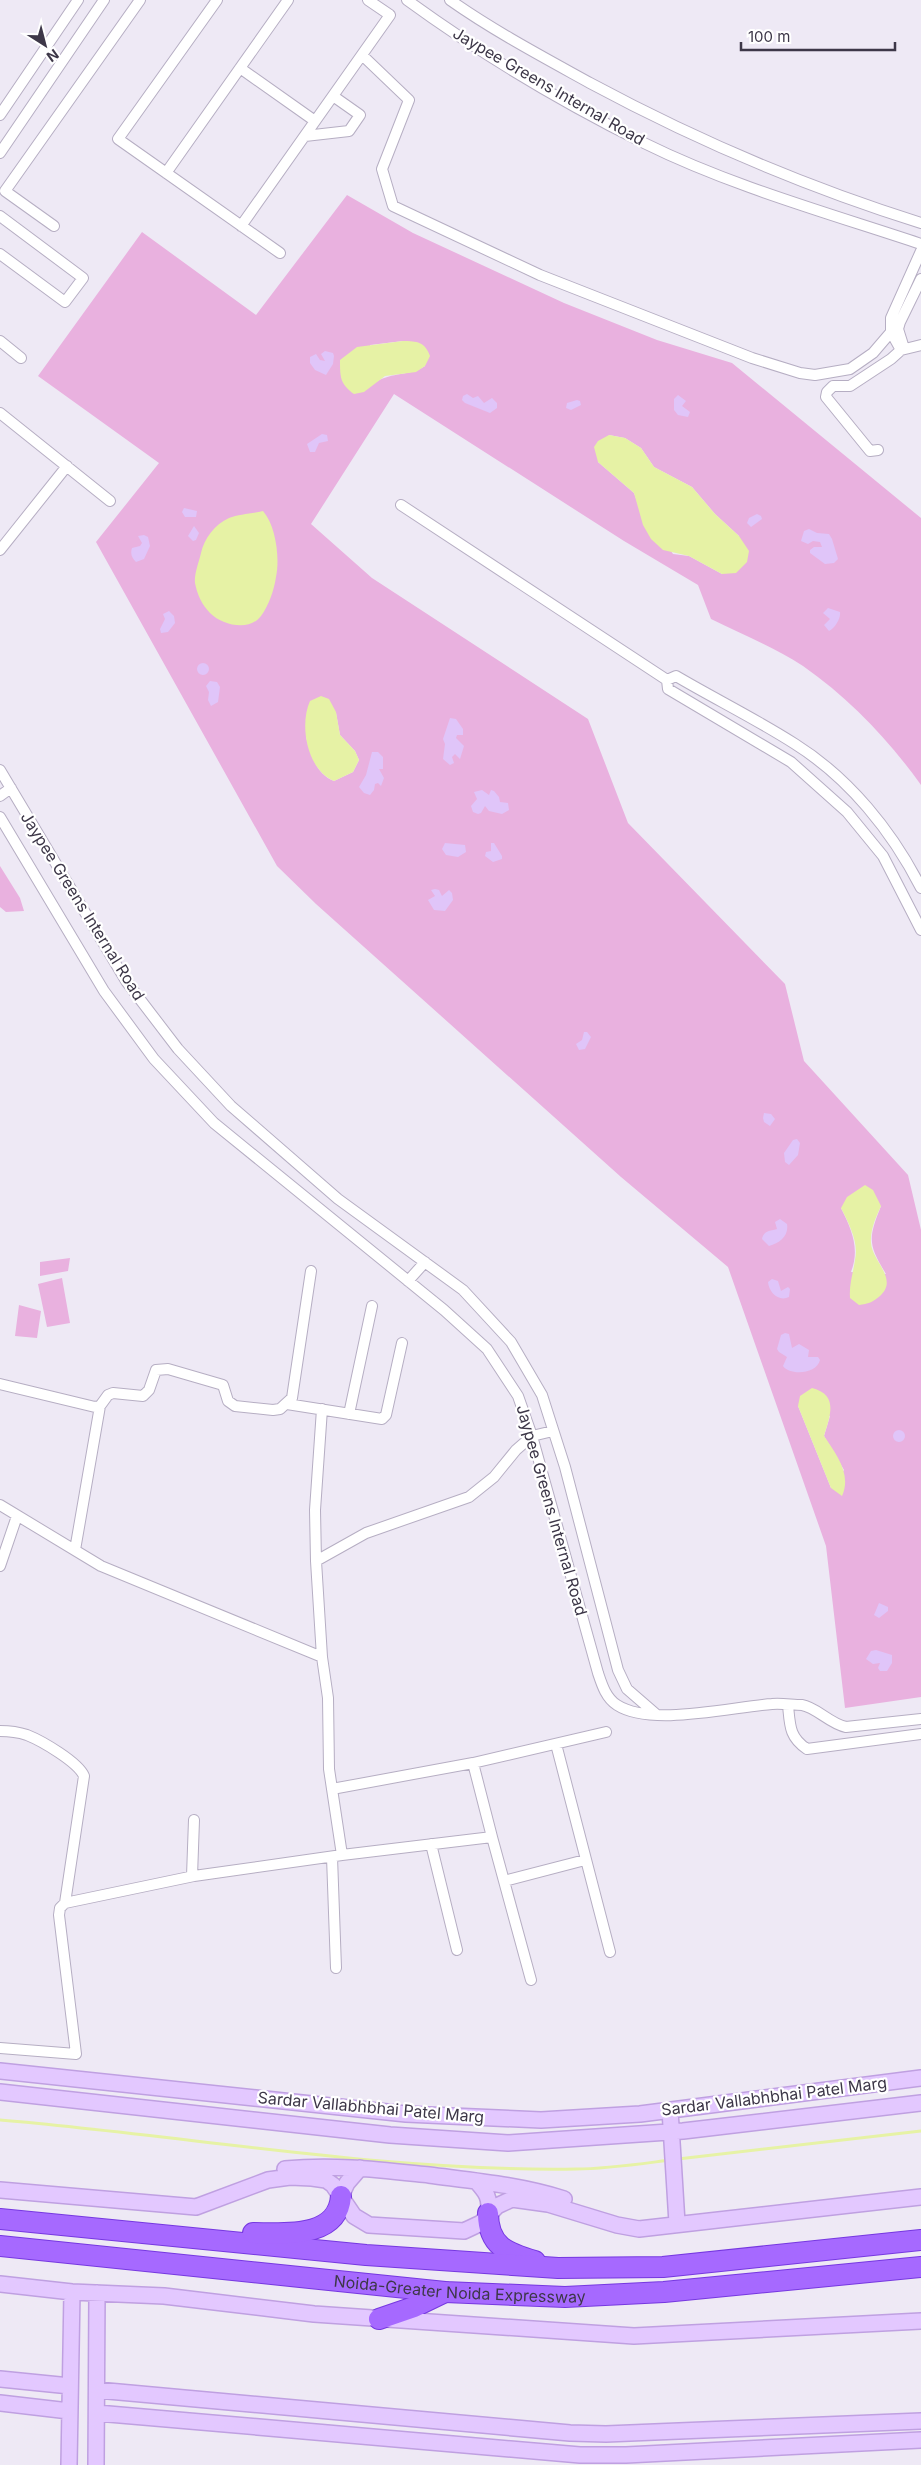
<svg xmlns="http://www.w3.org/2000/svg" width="921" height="2465" font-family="Inter,sans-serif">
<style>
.green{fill:#e9b1df;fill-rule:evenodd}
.sand{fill:#e0c5f9}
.water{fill:#e6f2a5}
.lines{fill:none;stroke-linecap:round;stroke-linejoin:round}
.stream{stroke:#e6f2a5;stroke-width:3}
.street-casing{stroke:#b6aec3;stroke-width:12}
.secondary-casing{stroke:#bfa0e1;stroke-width:18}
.highway-casing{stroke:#7638e0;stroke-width:22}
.street{stroke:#fff;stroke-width:10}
.secondary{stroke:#e3c8ff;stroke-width:15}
.highway{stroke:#a669ff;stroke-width:20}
.labels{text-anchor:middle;stroke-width:4.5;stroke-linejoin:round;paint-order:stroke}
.street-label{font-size:16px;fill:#3d3748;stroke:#fff}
</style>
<rect width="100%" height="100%" fill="#eee9f5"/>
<path class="green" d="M347,195L413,233L564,303L657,340L732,363L921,518V785C888,739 850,699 803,666C774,647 741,634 711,619L698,585L624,541L394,394L311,524L372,578L588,719L628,823L785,984L804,1061L908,1175L921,1230V1697L845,1708L826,1546L728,1267L621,1177L316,904L277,866L96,542L159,463L38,376L142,232L256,315ZM403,341L425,366C410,376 392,372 376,382L370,345ZM609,435L625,438L641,448L654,467L692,487L715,514L739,536L722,574L689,556L673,554L638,504L634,493L598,462ZM336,713L340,735L355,751L359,760L353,772L334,781C316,774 311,755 306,737ZM881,1206C868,1239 868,1244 886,1274L851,1272C860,1249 852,1230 841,1208ZM798,1406L830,1416L824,1436L844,1470L831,1488Z
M0,866L20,898L24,911L6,912L0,907Z
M70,1258L68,1271L40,1276V1262Z
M62,1278L70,1323L47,1327L38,1284Z
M19,1305L41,1311L37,1338L15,1336Z"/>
<path class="sand" d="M325,351L333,353L334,356L333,364L326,375L315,370L310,363V357L316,354L320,360L325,361L321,354Z
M467,394L473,398L478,396L484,403L492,398L497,403V408L490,413L465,403L462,400L463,396Z
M678,395L686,401L682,406L690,412L688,417L678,415L674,410V399Z
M577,400L580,401L581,405L571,410L566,408L567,403Z
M322,434L327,435L328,441L319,443L315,452H310L307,444Z
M184,508L197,511L196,517H185L182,512Z
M757,514L761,516L762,519L751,527L747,523L749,518Z
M194,526L199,533L196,540L193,541L188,536Z
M809,529L817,533L829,534L832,539L838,559L834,563L825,564L810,553V550L814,547H822L820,542L813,541L808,544L801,541L804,531Z
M144,535L148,537L150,546L144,559L136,562C132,558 130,554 132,548L140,546L142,543L138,536Z
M828,608L840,612C841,618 835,628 829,631L824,625L830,619L823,613Z
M169,611L174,616L175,623L168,632L161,633L160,629L165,619L163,614Z
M197 669a6 6 0 1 1 12 0a6 6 0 1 1-12 0Z
M210,681L217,682L220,687L218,702L211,706L208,700L209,692L206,686Z
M450,718L456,719L463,729V735H457L456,738L464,746L460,759L455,754L452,757L454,763L450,765L443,759L445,744L443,739Z
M372,752H378L383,757V769H379L384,778L381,786L378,783L375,784L374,790L370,795L364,793L359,787L366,775Z
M482,790L489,795L491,790L494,791L499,797L500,802L508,803L509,810L502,814L489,811L485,806L481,813L478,814L473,812L471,806L477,799L474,792Z
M445,843L465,845L466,852L458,857L446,855L442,849Z
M491,843H494L502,856V859L493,862L485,856L486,852L491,851Z
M435,889L439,890L442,896L449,890L452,893L453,900L445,911L434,910L428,900L435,896L431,890Z
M584,1032H587L591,1037L585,1049L579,1050L576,1044L582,1040Z
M764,1113L771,1114L775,1119L770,1126L764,1122L763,1118Z
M797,1139L800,1143L798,1155L789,1165L785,1162L784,1153L793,1140Z
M780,1219L787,1224C789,1236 780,1243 769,1246L762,1239C764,1230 770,1231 777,1229L775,1222Z
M772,1279L778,1281L781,1291L788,1287L790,1289L789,1297C779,1302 769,1293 768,1282Z
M785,1333L789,1334L792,1348L799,1344L809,1350L808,1357H818L820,1360C817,1374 790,1376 783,1366L787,1357L779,1352L777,1349L781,1335Z
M893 1436a6 6 0 1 1 12 0a6 6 0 1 1-12 0Z
M879,1603L888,1607V1611L879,1618L874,1615Z
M876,1650L892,1655V1663L887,1671H880L878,1668L880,1663L873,1664L866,1659L871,1651Z"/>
<path class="water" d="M403,341C417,341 425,342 430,356L425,366L416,372L385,376L364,392L354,394C340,384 340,377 340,360L357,347Z
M609,435L625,438L641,448L654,467L692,487L715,514L739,536L749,551L747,562L736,573L722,574L689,556L663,550L651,539L643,525L634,493L598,462L594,447L598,441Z
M263,511C276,526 280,558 276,577C274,590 269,605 261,616C249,632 222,625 210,613C202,605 197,594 195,583C194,574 199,562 201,553C204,539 215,524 229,518C239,514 252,514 263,511Z
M321,696L329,699L336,712L340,735L355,751L359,760L353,772L334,781C307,770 299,725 310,701Z
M865,1185L873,1190L881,1206C876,1217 870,1230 871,1243C872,1261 899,1279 880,1296C873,1302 868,1304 859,1305L850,1298C849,1284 853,1274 855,1260C859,1242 849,1224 841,1208L847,1197Z
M812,1388C839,1395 830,1416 824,1436C836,1454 852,1474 842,1496L831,1488L798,1406L800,1396Z"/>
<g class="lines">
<path class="stream" d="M0,2120C191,2136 383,2172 576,2169C607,2169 639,2164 670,2160
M678,2159L921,2131"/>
<defs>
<path id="street" d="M217,0L118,139L280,253
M407,0C481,54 562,102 644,143C731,186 828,213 921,244
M450,0C494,31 543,57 590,83C696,140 806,187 921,223
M362,55L409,100L382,169L393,206L540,275L752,358L800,373L815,375L850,369L873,353L891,332
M240,68L315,121
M0,115L78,0
M305,136L349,131L360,115L333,96
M0,153L104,0
M166,173L288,0
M0,216L83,278L65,302L0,254
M54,226L5,191L140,0
M241,226L390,15L368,0
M0,341L21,358
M903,345L898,329L900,322L921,279
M901,350L921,345
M0,413L110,501
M878,450L870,451L826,397L827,392L833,386H850L891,359L901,350L891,332V318L921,251
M401,505L667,680
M0,550L67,466
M0,770L126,981L178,1049L231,1106L338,1199L463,1290L511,1342L542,1395L565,1467L618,1670L627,1689L657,1715
M0,796L11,788
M0,817L104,991L154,1059L214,1123L444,1310L487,1349L518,1396L532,1436L598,1673C602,1685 606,1698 617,1705C651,1727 731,1707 772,1704C781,1703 793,1705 802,1705C816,1707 830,1724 846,1727L921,1719
M921,888C892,831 849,778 795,744C756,719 715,699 676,676L667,680L668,689L791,762L847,812L883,856L921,930
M408,1281L425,1262
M0,1384L95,1407L100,1406L108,1395L113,1393L143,1396L149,1390L156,1370L168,1369L223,1385L228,1401L235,1406L273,1410L280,1409L292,1398L311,1271
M287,1404L382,1419L386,1415L402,1343
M349,1414L372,1306
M0,1505L101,1566L322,1657L328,1698L329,1769L342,1855L194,1876L65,1903L60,1908L59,1915L76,2054L0,2048
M75,1550L100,1406
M316,1561L315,1510L322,1409
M0,1566L17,1516
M322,1657L316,1561L366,1533L469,1497L494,1477L516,1450L532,1436L553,1431
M788,1705C790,1725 789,1737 807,1749L921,1734
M0,1731C9,1731 18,1732 27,1735C42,1741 78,1762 84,1776L65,1903
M556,1744L610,1952
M332,1789L473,1763L606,1732
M492,1837L531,1980
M431,1844L457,1950
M342,1855L492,1837L473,1763
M332,1857L336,1968
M192,1876L194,1820
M504,1881L585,1860"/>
<path id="secondary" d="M0,2071L406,2114L541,2120L640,2114L921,2078
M0,2092L390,2135L508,2143L683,2131L921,2103
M670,2110L677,2223
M285,2169C334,2164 381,2170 429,2175C475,2181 520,2185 564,2199
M476,2181C486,2192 491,2198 488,2213
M0,2190L196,2207L268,2180L290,2177L312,2178L326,2180L333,2185L354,2216L369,2225L464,2231L481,2223L497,2206L512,2199L548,2204L617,2225L639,2229L921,2197
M341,2196L347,2183L360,2168
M0,2284L72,2292L164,2296L314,2314L634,2336L921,2321
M0,2379L70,2386
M97,2390L570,2433L606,2434L921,2421
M0,2403L69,2411
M97,2413L580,2455H626L921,2440
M69,2465L72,2292
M96,2465L97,2293"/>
<g id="highway">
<path d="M488,2213C488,2246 507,2253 535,2261"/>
<path d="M0,2219L366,2255L558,2268L663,2267L921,2240"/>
<path d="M253,2233C284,2233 338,2239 341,2196"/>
<path id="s1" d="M0,2246L445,2292L565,2297L664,2292L921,2267"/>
<path d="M379,2319L414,2307L445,2292"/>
</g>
</defs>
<use href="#street" class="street-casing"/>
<use href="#secondary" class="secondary-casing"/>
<use href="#highway" class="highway-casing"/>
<use href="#street" class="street"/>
<use href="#secondary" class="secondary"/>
<use href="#highway" class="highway"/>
</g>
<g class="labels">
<g class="street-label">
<text transform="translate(549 86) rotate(30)" y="6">Jaypee Greens Internal Road</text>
<text transform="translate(83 906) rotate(58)" y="6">Jaypee Greens Internal Road</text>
<text transform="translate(552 1510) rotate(74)" y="6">Jaypee Greens Internal Road</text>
<text transform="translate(774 2096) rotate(-7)" y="6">Sardar Vallabhbhai Patel Marg</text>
<text transform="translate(371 2107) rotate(5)" y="6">Sardar Vallabhbhai Patel Marg</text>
<text dy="6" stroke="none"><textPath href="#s1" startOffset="462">Noida-Greater Noida Expressway</textPath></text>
</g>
</g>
<g transform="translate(45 45) rotate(144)" stroke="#ffffff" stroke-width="4" paint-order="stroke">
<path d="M0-4L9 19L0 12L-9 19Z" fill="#3d3748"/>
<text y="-8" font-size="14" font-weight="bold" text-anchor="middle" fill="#3d3748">N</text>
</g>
<path d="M741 42v8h154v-8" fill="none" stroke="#3d3748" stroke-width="2.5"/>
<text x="748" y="42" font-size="15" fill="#3d3748" stroke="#ffffff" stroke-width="4" paint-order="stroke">100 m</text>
</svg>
